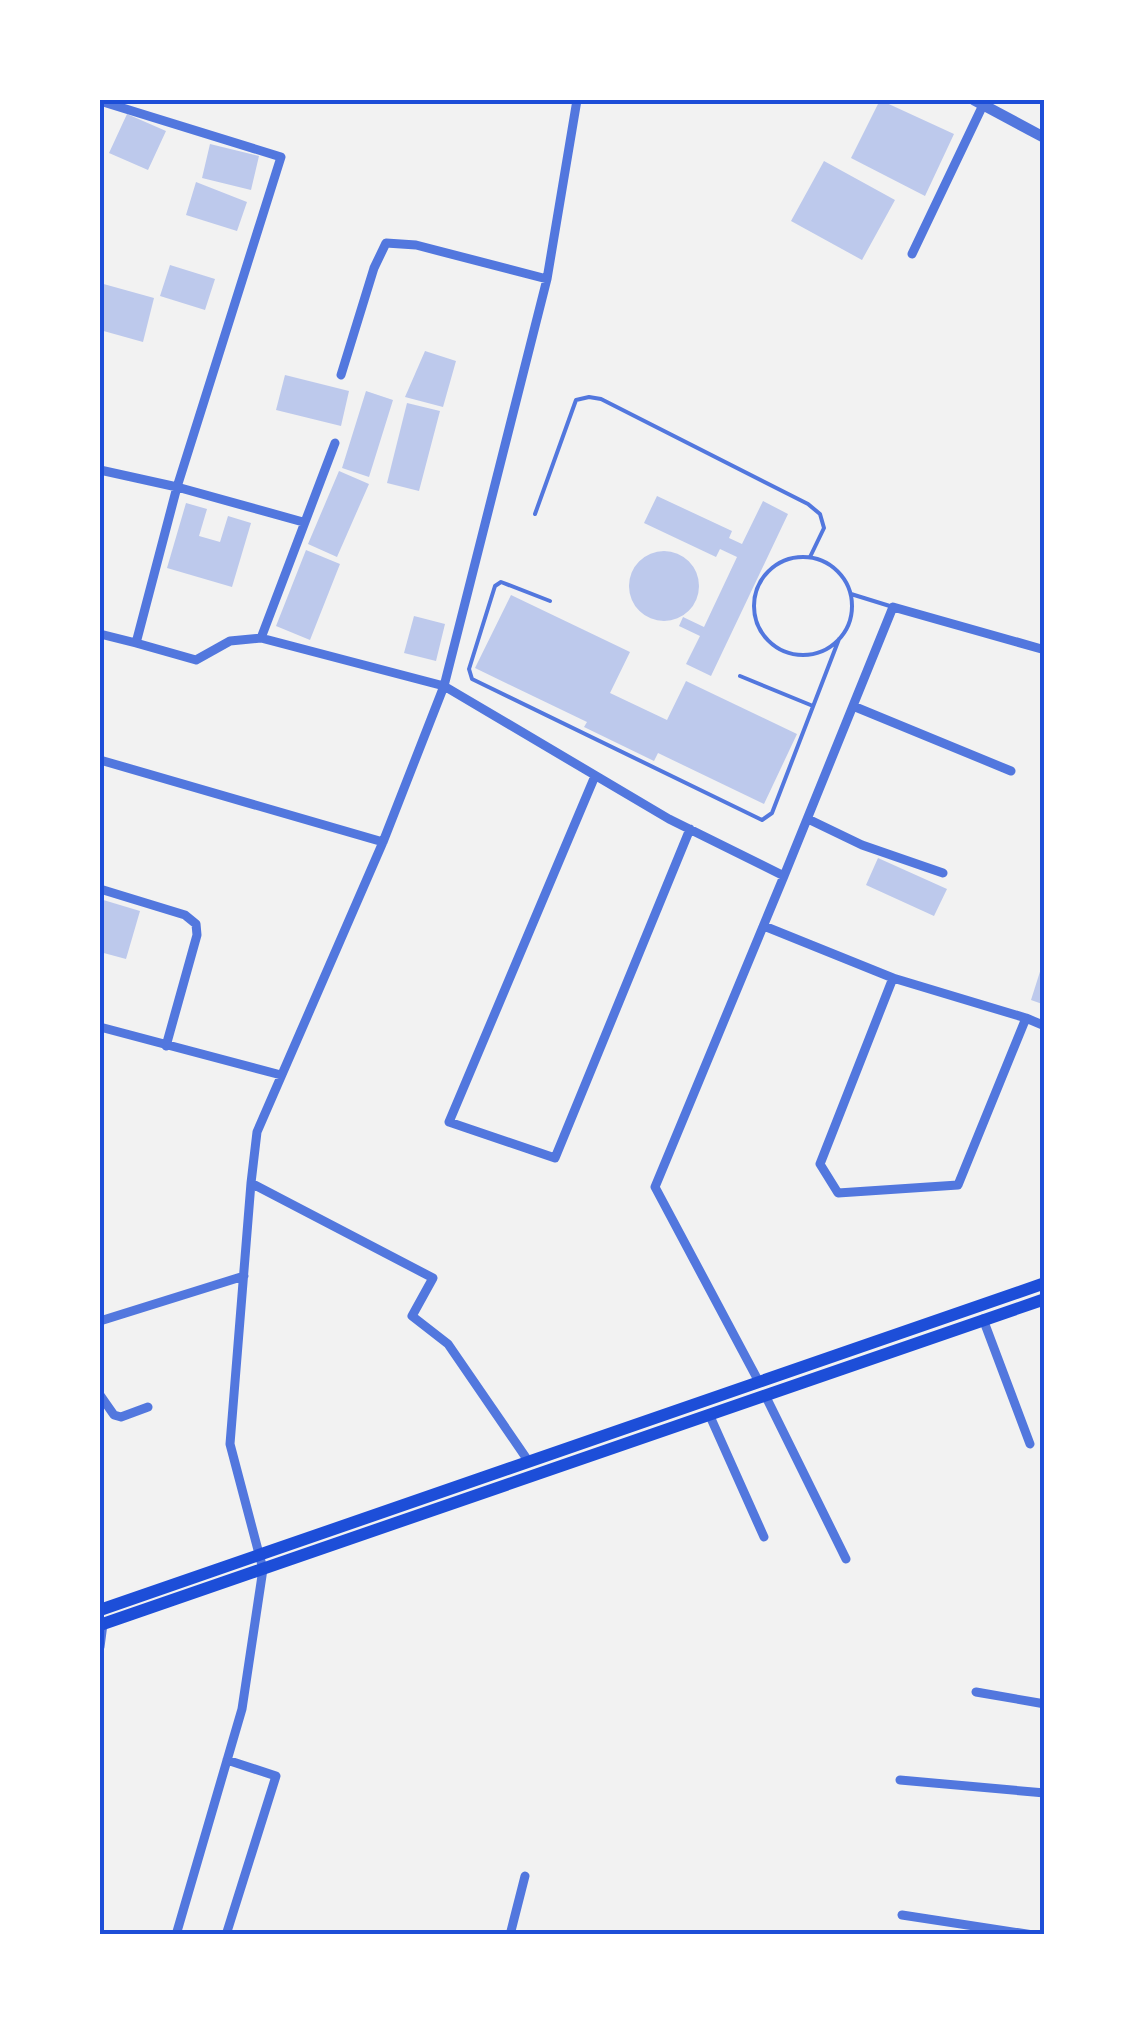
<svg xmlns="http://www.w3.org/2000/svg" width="1145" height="2035" font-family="Commissioner,sans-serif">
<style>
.building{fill:#bdc9ec}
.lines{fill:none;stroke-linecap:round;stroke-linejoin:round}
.service{stroke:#5277de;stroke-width:4}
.minor{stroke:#5277de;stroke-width:9}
.tertiary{stroke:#5277de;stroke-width:11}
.secondary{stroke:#1d4ed8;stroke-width:12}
.neatline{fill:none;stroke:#1d4ed8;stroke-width:4}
</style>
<rect width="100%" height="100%" fill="#f2f2f2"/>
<path class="building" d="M880,100L954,134L925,196L851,158Z
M127,114L166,131L148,170L109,153Z
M210,144L259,156L251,190L202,178Z
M824,161L895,200L862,260L791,221Z
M196,182L247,202L237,231L186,215Z
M170,265L215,279L205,310L160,296Z
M100,283L154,298L143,342L100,330Z
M425,351L456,361L443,407L405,397Z
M285,375L349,391L341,426L276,410Z
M366,391L393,400L369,477L342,468Z
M407,403L440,411L419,491L387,483Z
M339,471L369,484L337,557L308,544Z
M657,496L732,531L729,538L742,544L763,501L788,514L711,676L686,664L700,636L679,626L683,617L704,627L737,557L720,549L716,557L644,523Z
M186,503L207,509L199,536L220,542L228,516L251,523L232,587L167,568Z
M306,550L340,564L310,640L276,626Z
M629 586a35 35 0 1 1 70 0a35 35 0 1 1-70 0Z
M511,595L630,652L610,693L667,720L686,681L797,734L764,804L658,753L654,761L584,727L587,722L475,668Z
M414,616L445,624L436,661L404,653Z
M878,858L947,889L934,916L866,885Z
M100,899L140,911L126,959L100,952Z
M1044,959L1045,960V1005L1031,1000Z"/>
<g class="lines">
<path class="service" d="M535,514L576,400L589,397L601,399L808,504L820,514L824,528L810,557
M754 606a49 49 0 1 1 98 0a49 49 0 1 1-98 0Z
M851,594L893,607
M550,601L501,582L495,586L469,669L472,679L762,820L772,813L839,639
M740,676L813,706"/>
<path class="minor" d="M577,100L547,279L444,686L669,819L784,876L893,607L1045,650
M100,101L281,157L177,487L136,643L100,634
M912,254L983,105
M341,375L374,268L386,243L416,245L547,279
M335,443L261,638L444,686L383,842
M100,470L177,487L303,522
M136,643L196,660L230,641L261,638
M853,706L1011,771
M100,760L383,842L257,1132L251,1183L433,1278L412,1316L448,1344L529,1462
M595,776L449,1122L555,1158L690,829
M808,819L862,845L943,873
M100,889L185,915L196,924L197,935L166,1046
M764,926L893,978L820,1164L838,1193L958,1185L1026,1018L1045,1026
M893,978L1026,1018
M100,1027L281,1075
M983,1319L1030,1444
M100,1321L244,1276
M759,1382L655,1187L784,876
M100,1395L114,1415L121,1417L148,1407
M765,1395L846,1559
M709,1414L764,1537
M100,1647L103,1624
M976,1692L1045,1704
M900,1780L1045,1793
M902,1915L1033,1935
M176,1935L242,1709L263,1569L230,1444L251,1183
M226,1935L276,1776L227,1760
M510,1935L525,1876"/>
<path class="tertiary" d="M974,100L1045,138"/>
<path class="secondary" d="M100,1610L1045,1283
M100,1625L1045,1299"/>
</g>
<rect width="1145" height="2035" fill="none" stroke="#ffffff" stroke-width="205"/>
<rect x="102" y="102" width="940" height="1830" class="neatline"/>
</svg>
